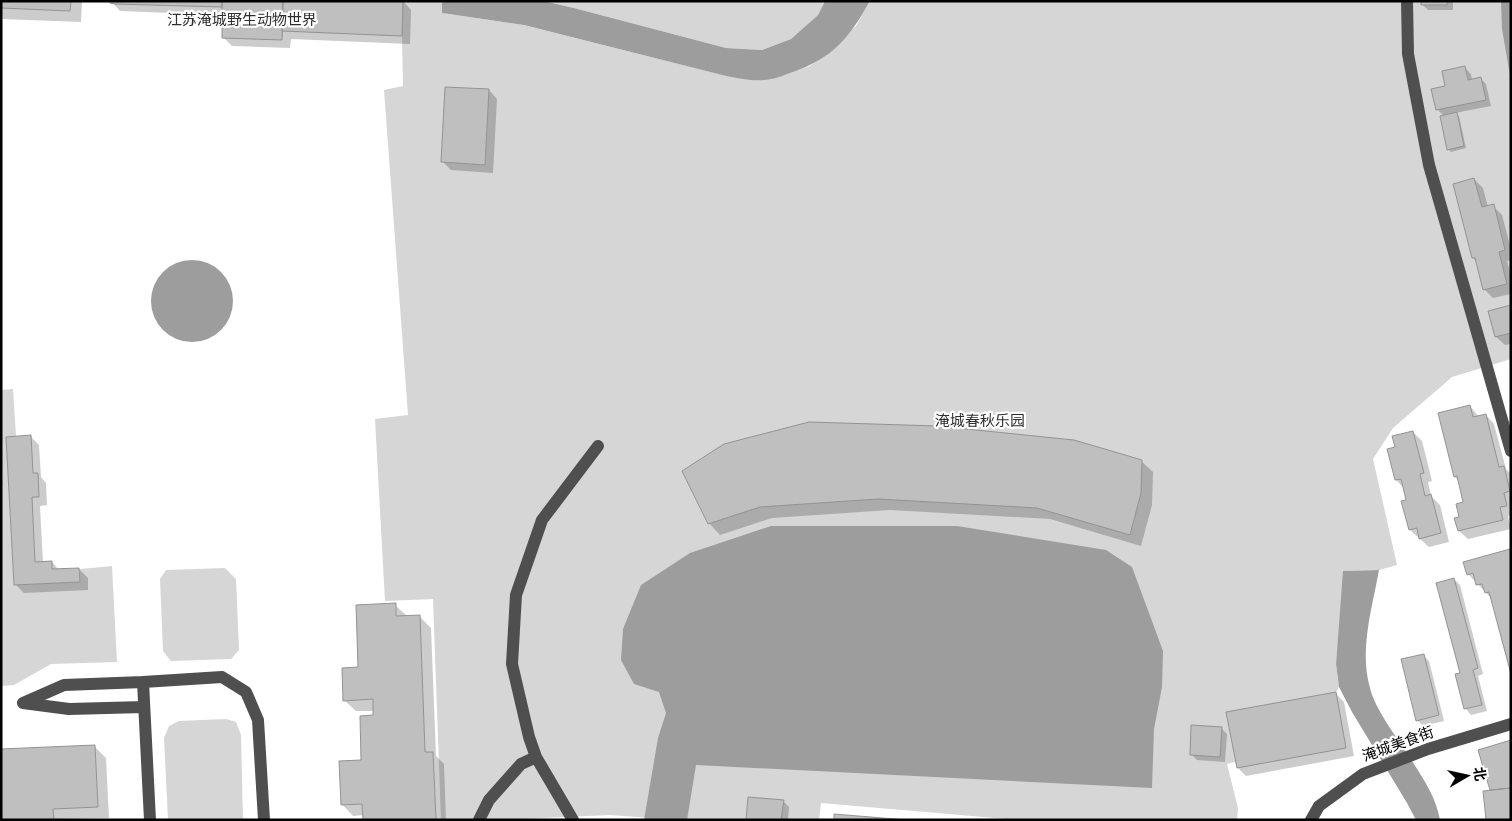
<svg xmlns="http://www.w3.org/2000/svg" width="1512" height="821" font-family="'DM Sans','Noto Sans SC',sans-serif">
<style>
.green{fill:#d6d6d6}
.water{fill:#9d9d9d}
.shadow{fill:#0003}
.building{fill:#bfbfbf;stroke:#939393}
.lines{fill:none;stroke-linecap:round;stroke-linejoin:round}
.minor{stroke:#4f4f4f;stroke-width:12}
.labels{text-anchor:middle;stroke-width:4.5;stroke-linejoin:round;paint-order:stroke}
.park-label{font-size:15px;fill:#2d2d2d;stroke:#fff}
.street-label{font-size:15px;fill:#000;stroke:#fff}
</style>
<rect width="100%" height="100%" fill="#fff"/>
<path class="green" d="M110,1H442V13L524,25L714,73L745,79H771L810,66L856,26L870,1H1511V359L1452,377L1393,428L1373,459L1397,565L1379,570L1344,571L1336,664L1339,687L1336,692L1346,748L1237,768L1235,762L1227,764L1238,808L1237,820H1019L821,803L819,820H781L783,800L748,797L746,820H679L610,815L498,820H441L433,599L385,601L375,419L408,415L384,90L403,86L402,36L283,31L282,40L222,38V7L115,4L110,3Z
M543,1H825L818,15L791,39L762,50L726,48L574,8Z
M13,389L16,436L6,437L14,585L80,582V569L112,566L117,662L51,664L14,685L1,686V390Z
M225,568L236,579L239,650L231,659L171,661L163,651L160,579L166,570Z
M226,719L236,722L241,735L243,820H168L164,738L169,726L179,721Z"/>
<path class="water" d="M442,1H543L574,8L726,48L762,50L791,39L818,15L825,1H870C850,37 833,58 793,72C786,74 779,78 771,79C753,83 732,77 714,73L524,25L442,13Z
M1501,1H1511V81L1502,29Z
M151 301a41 41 0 1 1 82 0a41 41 0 1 1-82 0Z
M771,526H957L1106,550L1132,567L1163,651L1162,687L1154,729L1152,788L696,765L687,820H644L658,738L666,713L659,692L634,684L621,660L623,629L641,585L690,553Z
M1379,570C1372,609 1359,650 1370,688C1375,709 1396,736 1408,755C1421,775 1436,796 1440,820H1416L1407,803L1352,712L1339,687L1336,664L1343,571Z"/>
<path class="shadow" d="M1,1H82L81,22L1,19Z
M111,1H403L411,10L410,44L291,39L290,48L232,46L223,37V15L120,11Z
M1422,1H1453V10H1428L1422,4Z
M1465,68L1471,74L1472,80L1481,79L1486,84L1491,106L1455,113L1459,116L1466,148L1451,152L1448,149L1444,116L1437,109L1447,87Z
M489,90L497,99L493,173L451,170L442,161Z
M1474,179L1483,188L1488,207L1493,206L1502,215L1511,249V260L1507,261L1511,274V294L1493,298L1484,289L1477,262L1473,258Z
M1511,306V344L1505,345L1496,337Z
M1470,406L1479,417L1486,415L1494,424L1506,469L1511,474V515L1508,516L1511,529L1468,539L1459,531L1465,503L1460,482L1455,477Z
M1413,432L1422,441L1432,481L1428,482L1431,496L1440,505L1449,542L1429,547L1410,530L1407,500L1404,488L1396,480V448Z
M30,436L39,445L41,477L46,483L47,505L40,506L43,563L52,562L59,570L79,569L88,578V590L24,593L15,584Z
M1141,461L1153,472L1152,505L1141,546L1050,519L890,510L772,518L720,535L709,523L683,471Z
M1511,552L1492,599L1468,574Z
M1454,579L1460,585L1483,674L1478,676L1487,711L1471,715L1466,709L1457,675L1462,674Z
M395,605L407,616H419L431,628L436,756L444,764L446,820H364V815L353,816L342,804L363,762L375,716V711H356L344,700L360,668Z
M1423,655L1429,661L1444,721L1423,726L1417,720Z
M1335,693L1344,702L1354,756L1246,776L1238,768Z
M1221,728L1227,734L1225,762L1197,760L1191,754Z
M95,747L106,758L109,818L1,820Z
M783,801L789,807L788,820H747Z"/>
<path class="building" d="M1,1H71L70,11L1,8Z
M110,1H222V7L115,4L110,3Z
M222,1H283L282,40L222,38Z
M283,1H403L402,36L282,31Z
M1421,1H1447V5H1421Z
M1465,66L1468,80L1481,77L1486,100L1436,110L1431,89L1445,86L1442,71Z
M445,87L489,89L485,165L441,162Z
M1457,112L1464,146L1447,150L1440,116Z
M1474,178L1482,207L1494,204L1505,250L1499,252L1507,284L1483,290L1475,258H1472L1453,184Z
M1511,305V333L1495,337L1488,311Z
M1470,405L1473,417L1486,414L1499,467L1504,466L1510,491L1504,493L1507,506L1500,507L1503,520L1458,531L1454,518L1459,517L1456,504L1463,502L1457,476L1454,477L1438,413Z
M809,422L937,426L1074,440L1142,460L1141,493L1130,535L1037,508L878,499L760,507L708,524L682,471L724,444Z
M1413,431L1424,473L1420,474L1425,496L1431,494L1441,533L1419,539L1417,528L1409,530L1401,501L1406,500L1401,479L1395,480L1387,449L1395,447L1392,436Z
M31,435L33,473H38L39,497H32L35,562L52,561V569L79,568L80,582L14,585L6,437Z
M1510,549L1511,551V674L1489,592L1485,593L1482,584L1476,585L1473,573L1467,575L1463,562Z
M1454,578L1478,668L1473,670L1482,705L1464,709L1455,674L1460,673L1436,583Z
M396,603V616L420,615L425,752H433L436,820H363L362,804L341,805L339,761L361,760L360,716L373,715V699L343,701L342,668L358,667L356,605Z
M1424,654L1439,715L1416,721L1401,659Z
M1336,692L1346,748L1237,768L1226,712Z
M1191,725L1222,727L1220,757L1190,755Z
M1511,740V788L1490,790L1478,750Z
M95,745L98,807L53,809L54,820H1V749Z
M1511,788V820H1486L1483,791Z
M748,797L784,800L781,820H746Z
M834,814L907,820H834Z"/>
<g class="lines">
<path class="minor" d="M1407,1L1408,54L1429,165L1511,451
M143,682L64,685L23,703L69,709L144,707
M150,820L143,682L222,677L246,692L258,720L264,820
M479,820L489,800L521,764L536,757
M573,820L536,757L529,737L512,664L516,595L542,520L598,446
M1311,820L1319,806L1363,774L1428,749L1511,724"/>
</g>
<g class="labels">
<g class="park-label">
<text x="242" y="25">江苏淹城野生动物世界</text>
<text x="980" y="426">淹城春秋乐园</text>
</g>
<g class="street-label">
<text transform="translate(1398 744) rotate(-20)" y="5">淹城美食街</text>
</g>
</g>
<rect width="1512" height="821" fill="none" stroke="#000000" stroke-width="5"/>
<g transform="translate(1467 776) rotate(81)" stroke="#ffffff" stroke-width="4" paint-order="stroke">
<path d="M0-4L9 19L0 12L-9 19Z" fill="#000000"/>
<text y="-8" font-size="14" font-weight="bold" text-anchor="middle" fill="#000000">北</text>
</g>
</svg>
